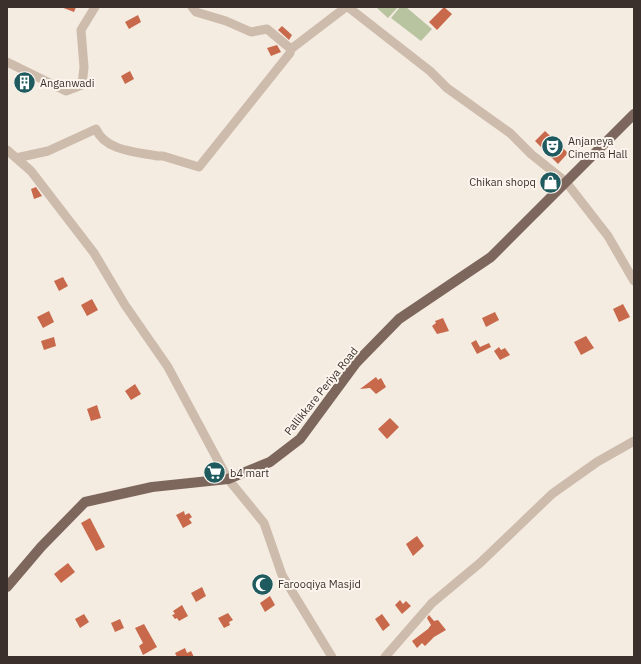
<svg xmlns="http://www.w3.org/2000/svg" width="641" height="664" font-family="'IBM Plex Sans',sans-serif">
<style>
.green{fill:#b8c4a0}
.building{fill:#c8694b}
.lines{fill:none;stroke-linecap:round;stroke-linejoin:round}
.minor{stroke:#cdbbac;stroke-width:9}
.major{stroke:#7d675c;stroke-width:10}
.labels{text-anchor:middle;stroke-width:4;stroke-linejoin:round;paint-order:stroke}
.poi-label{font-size:11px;fill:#3b302b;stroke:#fbf5ee;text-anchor:start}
.street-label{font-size:11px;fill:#3b302b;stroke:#fbf5ee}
</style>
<rect width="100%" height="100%" fill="#f4ebe1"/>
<path class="green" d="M378,7H398L388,18L377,8Z
M400,7H406L432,29L421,41L391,18Z"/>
<path class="building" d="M61,7H76L74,12Z
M444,7L452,14L437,30L429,22Z
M138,15L141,22L129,29L125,22Z
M282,26L292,35L289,40L278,30Z
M277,45L281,52L271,56L267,48Z
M130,71L134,79L125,84L121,76Z
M545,131L568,153L558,164L535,141Z
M548,176L556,183L551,188L544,179Z
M36,187L42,196L34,199L31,189Z
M63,277L68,286L59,291L54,281Z
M92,299L98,310L87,316L81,305Z
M623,304L630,317L619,322L613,309Z
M49,311L54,322L43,328L37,317Z
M495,312L499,320L486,327L482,318Z
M443,318L449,331L437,334L432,326L436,323L435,321Z
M586,336L594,348L581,355L574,342Z
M54,337L56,346L44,350L41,341Z
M476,340L480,347L489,343L491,347L477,354L471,343Z
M499,347L501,350L505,348L510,355L500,360L494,351Z
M376,377L378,380L381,378L386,387L376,394L370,388L360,389Z
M135,384L141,394L131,400L125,391Z
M97,405L101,418L91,421L87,409Z
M390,418L399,427L387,439L378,429Z
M184,511L185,515L189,513L192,517L189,519L192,523L183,528L176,515Z
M90,518L105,547L96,551L81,523Z
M417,536L424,546L413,556L406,544Z
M68,563L75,572L61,583L54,574Z
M202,587L206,596L196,602L191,593Z
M270,596L275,605L265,612L260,603Z
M400,600L403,604L406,601L411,606L402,614L395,605Z
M182,605L188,616L179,621L177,618L175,619L172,615L175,614L173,611Z
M228,613L233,620L229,622L230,625L224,628L218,618Z
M84,614L89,622L80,628L75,619Z
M382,614L390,625L383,631L375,619Z
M429,615L434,621L438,620L446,630L434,637L425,646L422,643L417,648L412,641L428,629L431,625L427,618Z
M120,619L124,628L115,632L111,623Z
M144,624L157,647L143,655L139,646L143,643L135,628Z
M185,648L187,653L191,651L194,657H177L175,653Z"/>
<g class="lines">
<path class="minor" d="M192,7L196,12L226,21L251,32L267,29L291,49L346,7
M348,7L430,71L447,88L510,133L531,154L566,182L608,236L634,281
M7,62L66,91L82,85L84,67L81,30L95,7
M7,150L31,171L94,253L125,305L168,367L228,479L264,523L282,575L332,657
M16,158L48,151L96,129C105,151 137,152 158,156H163L199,167L290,53L291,49
M385,657L432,603L480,563L552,494L597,462L634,441"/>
<path class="major" d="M7,587L41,547L85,502L152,487L228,479L270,462L300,439L356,363L399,319L491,257L634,114"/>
</g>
<defs>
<symbol id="building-disc" viewBox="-11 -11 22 22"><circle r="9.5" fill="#1f5a5e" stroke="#fbf5ee"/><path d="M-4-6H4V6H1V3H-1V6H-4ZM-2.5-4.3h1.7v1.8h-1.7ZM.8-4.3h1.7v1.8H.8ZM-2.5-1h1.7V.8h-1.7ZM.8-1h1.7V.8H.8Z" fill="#fff"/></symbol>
<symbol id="theatre-disc" viewBox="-11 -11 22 22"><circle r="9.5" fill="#1f5a5e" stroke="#fbf5ee"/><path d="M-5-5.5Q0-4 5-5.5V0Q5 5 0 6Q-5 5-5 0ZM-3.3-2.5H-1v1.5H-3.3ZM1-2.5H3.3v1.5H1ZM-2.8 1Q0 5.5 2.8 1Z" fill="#fff"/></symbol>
<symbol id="shop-disc" viewBox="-11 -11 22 22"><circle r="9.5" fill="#1f5a5e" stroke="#fbf5ee"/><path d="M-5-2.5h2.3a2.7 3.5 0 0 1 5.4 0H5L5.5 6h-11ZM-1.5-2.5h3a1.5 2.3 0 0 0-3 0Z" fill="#fff"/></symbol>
<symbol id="supermarket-disc" viewBox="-11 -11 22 22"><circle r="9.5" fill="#1f5a5e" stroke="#fbf5ee"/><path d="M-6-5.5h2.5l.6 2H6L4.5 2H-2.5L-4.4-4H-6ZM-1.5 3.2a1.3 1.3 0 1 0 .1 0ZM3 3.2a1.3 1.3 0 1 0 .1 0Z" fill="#fff"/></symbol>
<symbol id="mosque-disc" viewBox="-11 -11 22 22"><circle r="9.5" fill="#1f5a5e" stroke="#fbf5ee"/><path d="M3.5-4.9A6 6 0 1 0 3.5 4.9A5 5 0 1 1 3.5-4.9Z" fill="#fff"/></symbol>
</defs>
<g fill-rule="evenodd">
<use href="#building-disc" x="12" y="70" width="25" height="25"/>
<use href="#theatre-disc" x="540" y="134" width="25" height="25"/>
<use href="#shop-disc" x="538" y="170" width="25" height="25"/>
<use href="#supermarket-disc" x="202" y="460" width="25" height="25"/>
<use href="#mosque-disc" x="250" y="572" width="25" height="25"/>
</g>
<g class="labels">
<g class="poi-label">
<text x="40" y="87">Anganwadi</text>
<text x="568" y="145">Anjaneya<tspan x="568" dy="13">Cinema Hall</tspan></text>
<text x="536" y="186" text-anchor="end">Chikan shopq</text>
<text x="230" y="477">b4 mart</text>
<text x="278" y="588">Farooqiya Masjid</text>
</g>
<g class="street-label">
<text transform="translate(321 391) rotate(-51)" y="4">Pallikkare Periya Road</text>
</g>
</g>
<rect width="641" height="664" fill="none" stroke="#3b302b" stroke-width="16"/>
</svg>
